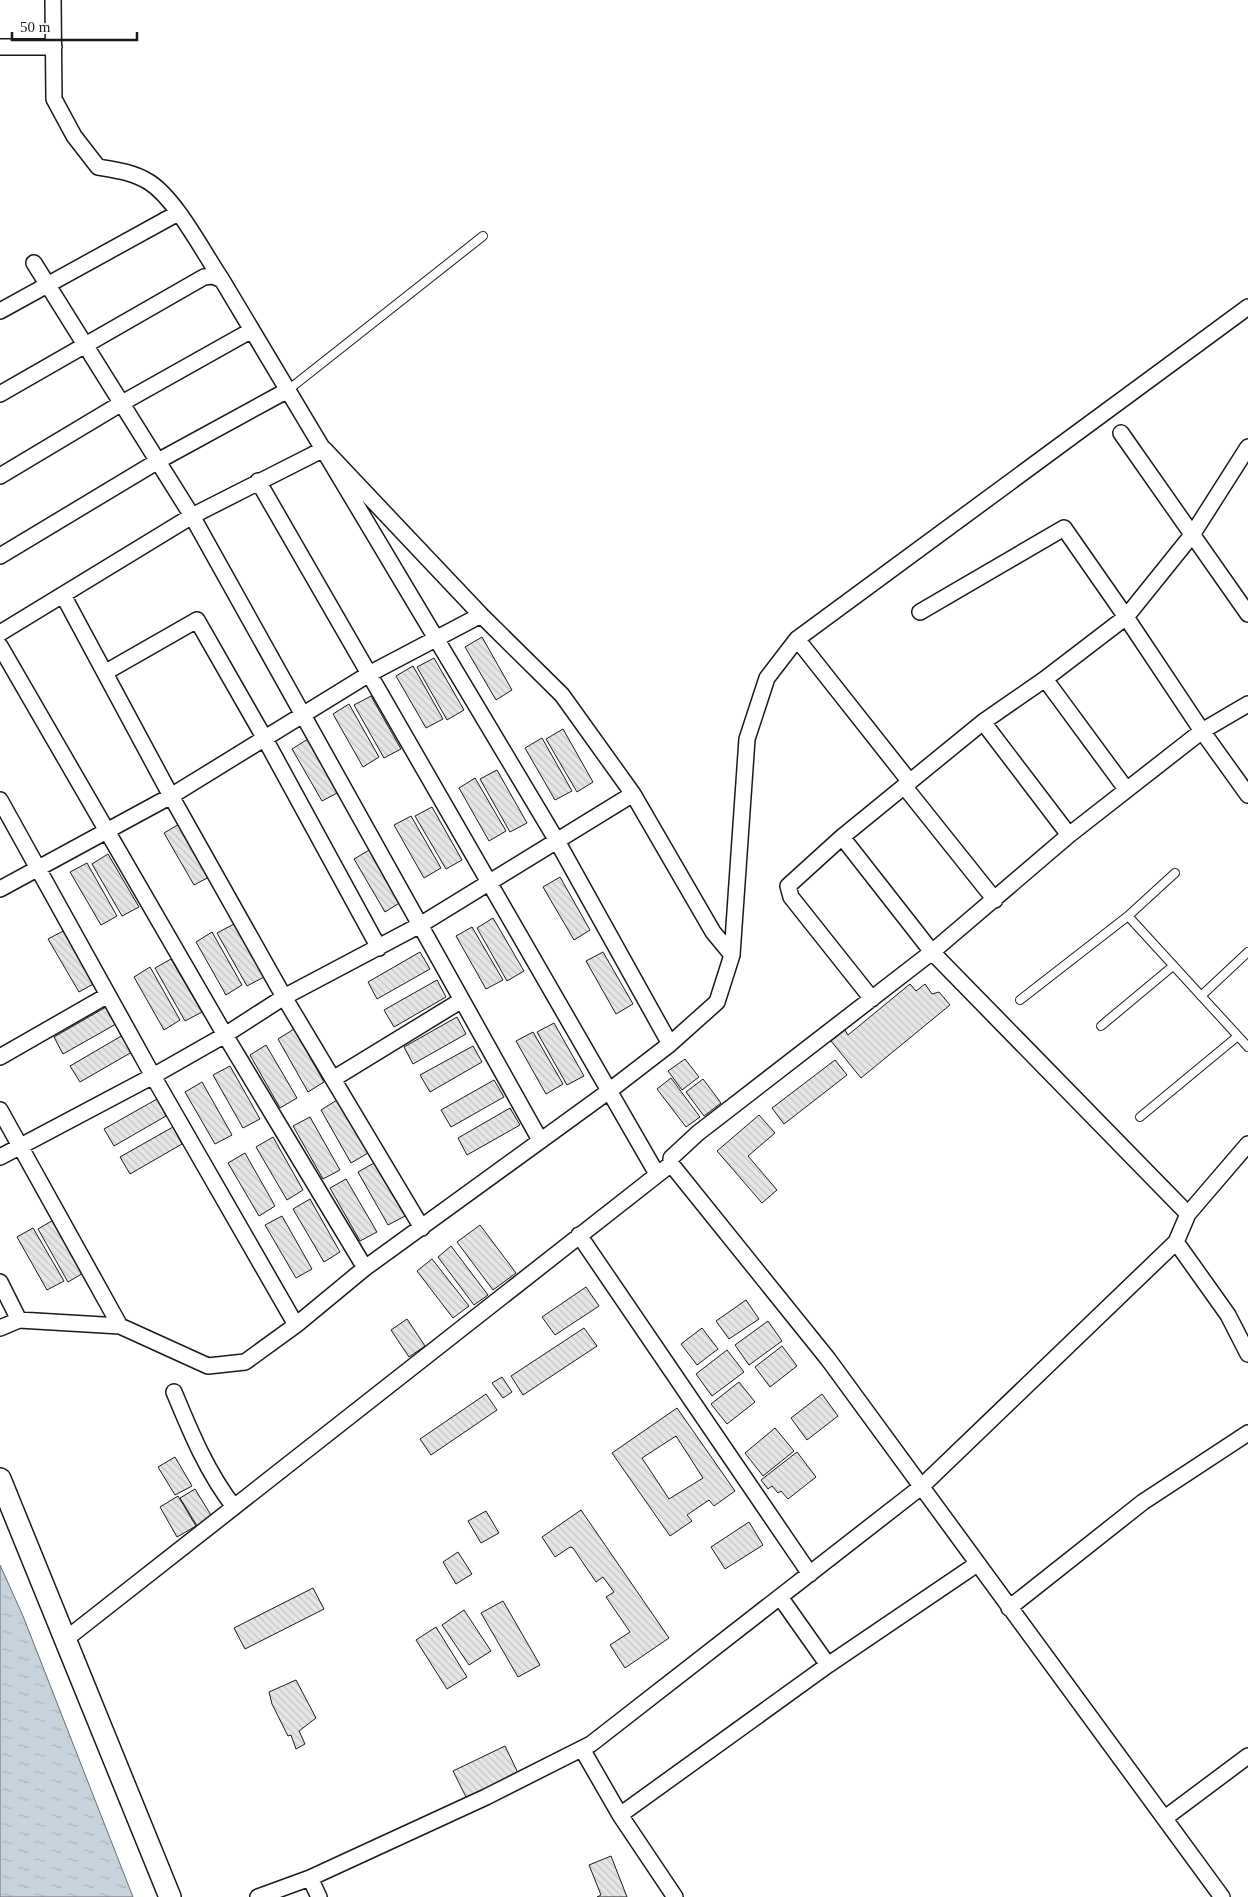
<svg xmlns="http://www.w3.org/2000/svg" width="1248" height="1897" font-family="'Times New Roman',serif">
<style>
.water{fill:url(#water-ripples);stroke:#6a6a6a}
.building{fill:url(#building-back-hatch);stroke:#1a1a1a;fill-rule:evenodd}
.lines{fill:none;stroke-linecap:round;stroke-linejoin:round}
.lane-casing{stroke:#1a1a1a;stroke-width:10}
.street-casing{stroke:#1a1a1a;stroke-width:18}
.secondary-casing{stroke:#1a1a1a;stroke-width:24}
.lane{stroke:#fff;stroke-width:8}
.street{stroke:#fff;stroke-width:15}
.secondary{stroke:#fff;stroke-width:21}
</style>
<defs>
<pattern id="water-ripples" width="26" height="14" patternUnits="userSpaceOnUse" patternTransform="scale(1.25)"><rect width="26" height="14" fill="#c6d2dc"/><path d="M2 4q2-2 4 0t4 0M15 11q2-2 4 0t4 0" fill="none" stroke="#aab4bc"/></pattern>
<pattern id="building-back-hatch" width="6" height="6" patternUnits="userSpaceOnUse" patternTransform="scale(1.25)"><rect width="6" height="6" fill="#e6e6e6"/><path d="M-1 5l2 2M0 0l6 6M5-1l2 2" fill="none" stroke="#c5c5c5"/></pattern>
</defs>
<rect width="100%" height="100%" fill="#fff"/>
<path class="water" d="M0,1565L23,1616L133,1897H0Z"/>
<path class="building" d="M482,637L512,690L496,700L465,647Z
M434,658L464,710L447,720L417,667Z
M413,666L443,719L426,728L396,676Z
M371,696L401,749L384,758L354,705Z
M349,704L379,757L363,767L333,714Z
M563,729L593,782L577,792L546,739Z
M542,738L572,791L555,800L525,748Z
M308,739L339,792L322,801L292,749Z
M497,770L527,823L510,832L480,779Z
M475,778L506,831L489,841L459,788Z
M432,807L462,860L446,869L415,816Z
M411,816L441,868L424,878L394,825Z
M181,823L211,876L194,885L164,833Z
M371,849L401,902L385,912L354,859Z
M108,854L139,907L122,916L92,864Z
M87,863L117,916L101,925L70,872Z
M560,877L590,930L574,940L543,887Z
M493,918L524,971L507,981L477,928Z
M234,924L264,977L247,986L217,933Z
M472,927L503,980L486,989L456,936Z
M65,930L95,983L79,992L48,939Z
M212,932L242,985L226,995L196,942Z
M420,952L430,969L377,999L368,982Z
M603,952L633,1004L616,1014L586,961Z
M171,959L202,1012L185,1021L155,968Z
M150,967L180,1020L164,1030L134,977Z
M437,980L446,997L394,1027L384,1010Z
M910,984L916,991L925,984L932,994L939,992L950,1005L861,1078L831,1041L845,1030L848,1035Z
M106,1007L116,1024L63,1054L54,1037Z
M457,1017L466,1034L413,1064L404,1047Z
M554,1023L584,1076L567,1085L537,1032Z
M294,1029L324,1082L308,1092L278,1039Z
M533,1032L563,1084L546,1094L516,1041Z
M123,1035L132,1052L80,1082L70,1066Z
M266,1045L297,1098L280,1108L250,1055Z
M473,1046L482,1062L430,1092L420,1075Z
M685,1059L699,1077L682,1090L668,1071Z
M835,1060L847,1075L784,1124L772,1108Z
M230,1066L260,1119L243,1128L213,1075Z
M671,1078L700,1117L686,1127L657,1089Z
M703,1079L721,1103L704,1116L686,1092Z
M494,1080L504,1097L451,1127L441,1110Z
M202,1082L232,1135L215,1144L185,1092Z
M157,1099L166,1116L114,1146L104,1129Z
M337,1100L368,1153L351,1163L321,1110Z
M510,1108L520,1125L467,1155L458,1138Z
M759,1115L775,1133L748,1156L777,1190L762,1203L717,1151Z
M310,1117L340,1170L323,1179L293,1126Z
M173,1127L182,1144L130,1174L120,1157Z
M273,1137L303,1190L287,1200L256,1147Z
M245,1153L275,1206L259,1216L228,1163Z
M374,1163L405,1216L388,1225L358,1172Z
M346,1179L377,1232L360,1241L330,1188Z
M310,1199L340,1252L324,1262L293,1209Z
M282,1216L312,1269L296,1278L265,1225Z
M55,1219L85,1272L68,1282L38,1229Z
M480,1225L516,1273L493,1290L457,1242Z
M33,1228L64,1281L47,1290L17,1237Z
M451,1246L488,1295L474,1305L438,1257Z
M432,1259L469,1306L453,1318L417,1271Z
M586,1287L599,1306L555,1335L542,1317Z
M746,1300L759,1319L729,1339L716,1321Z
M407,1319L425,1346L409,1357L391,1330Z
M768,1321L782,1341L749,1365L735,1345Z
M584,1328L597,1346L523,1395L511,1376Z
M702,1328L718,1349L697,1365L681,1344Z
M782,1346L797,1366L770,1387L755,1367Z
M727,1350L744,1372L712,1396L696,1374Z
M502,1377L512,1392L503,1398L492,1383Z
M739,1382L755,1402L727,1424L711,1404Z
M486,1394L497,1410L431,1455L420,1439Z
M822,1394L838,1416L807,1440L791,1418Z
M677,1408L735,1491L714,1506L709,1500L687,1515L692,1521L670,1536L612,1453ZM676,1436L703,1478L669,1499L642,1458Z
M775,1428L794,1451L763,1476L745,1453Z
M797,1452L816,1477L788,1499L781,1491L778,1493L772,1486L768,1489L761,1480Z
M175,1457L192,1486L175,1495L158,1467Z
M195,1489L214,1520L199,1529L180,1498Z
M178,1496L196,1526L177,1537L160,1507Z
M581,1510L669,1638L625,1668L610,1645L630,1632L606,1597L614,1592L603,1577L596,1582L573,1548L570,1547L555,1557L542,1537Z
M486,1511L499,1533L481,1543L468,1521Z
M749,1522L763,1545L725,1569L711,1547Z
M458,1552L472,1574L456,1584L443,1562Z
M313,1588L324,1609L245,1649L234,1628Z
M503,1601L540,1665L518,1677L481,1613Z
M464,1610L491,1651L469,1665L442,1625Z
M436,1627L467,1677L447,1689L416,1640Z
M296,1680L316,1718L299,1731L305,1744L296,1749L291,1735L288,1736L272,1704L269,1692Z
M505,1746L519,1775L467,1799L453,1771Z
M611,1856L627,1897H597L601,1895L589,1865Z"/>
<g class="lines">
<defs>
<path id="lane" d="M288,390L483,236
M1128,916L1248,1047
M1201,996L1248,952
M1020,1000L1128,916L1175,873
M1101,1026L1173,966
M1140,1117L1238,1036"/>
<path id="street" d="M53,0L54,99L74,136L98,167C116,170 133,172 149,182C176,199 203,252 222,280
M0,47H54
M34,263L192,516L540,1140
M0,311L178,213
M0,394L204,277L213,276L222,280L557,841L670,1044
M1121,433L1248,614
M0,476L122,403L252,330
M258,481L657,1174
M0,556L158,461L288,390
M63,595L171,796L284,997L422,1228
M920,612L1064,528L1126,617L1202,731L1248,704
M0,633L192,516L324,449L481,615L562,695L633,794L713,932L732,955L717,1002L670,1044L609,1091L365,1268L296,1325L245,1362L208,1366L120,1326L19,1320L0,1282
M797,639L910,782
M0,646L225,1035L365,1268
M106,672L197,620L265,739L379,948
M1045,679L1126,789
M983,722L1069,835
M904,786L995,900
M0,800L153,1076L296,1325
M842,837L788,886L791,897L872,999
M0,889L171,796L369,674L481,615
M732,955L747,739L767,678L797,639L1248,307
M0,1057L108,995
M333,1079L462,1000
M0,1110L120,1326
M0,1157L153,1076L225,1035L284,997L420,925L633,794
M671,1164L828,1359L1222,1897
M1188,1214L932,952L1069,835L1202,731L1248,795
M579,1235L810,1574
M1176,1242L1228,1315L1248,1354
M0,1328L19,1320
M174,1392C191,1433 207,1472 234,1507
M780,1597L828,1665L977,1564
M1009,1608L1143,1502L1248,1433
M66,1639L671,1164V1158L698,1133L932,952L842,837L983,722L1045,679L1126,617L1192,535L1248,447
M582,1749L620,1815L675,1897
M620,1815L828,1665
M1165,1818L1248,1756
M258,1897L310,1878
M319,1897L310,1878L486,1797L591,1744L921,1487L1176,1242L1188,1214L1248,1144"/>
<path id="secondary" d="M0,1479L170,1897"/>
</defs>
<use href="#lane" class="lane-casing"/>
<use href="#street" class="street-casing"/>
<use href="#secondary" class="secondary-casing"/>
<use href="#lane" class="lane"/>
<use href="#street" class="street"/>
<use href="#secondary" class="secondary"/>
</g>
<path d="M12 32v8h125v-8" fill="none" stroke="#1a1a1a" stroke-width="2.5"/>
<text x="20" y="32" font-size="15" fill="#1a1a1a" stroke="#ffffff" stroke-width="4" paint-order="stroke">50 m</text>
</svg>
